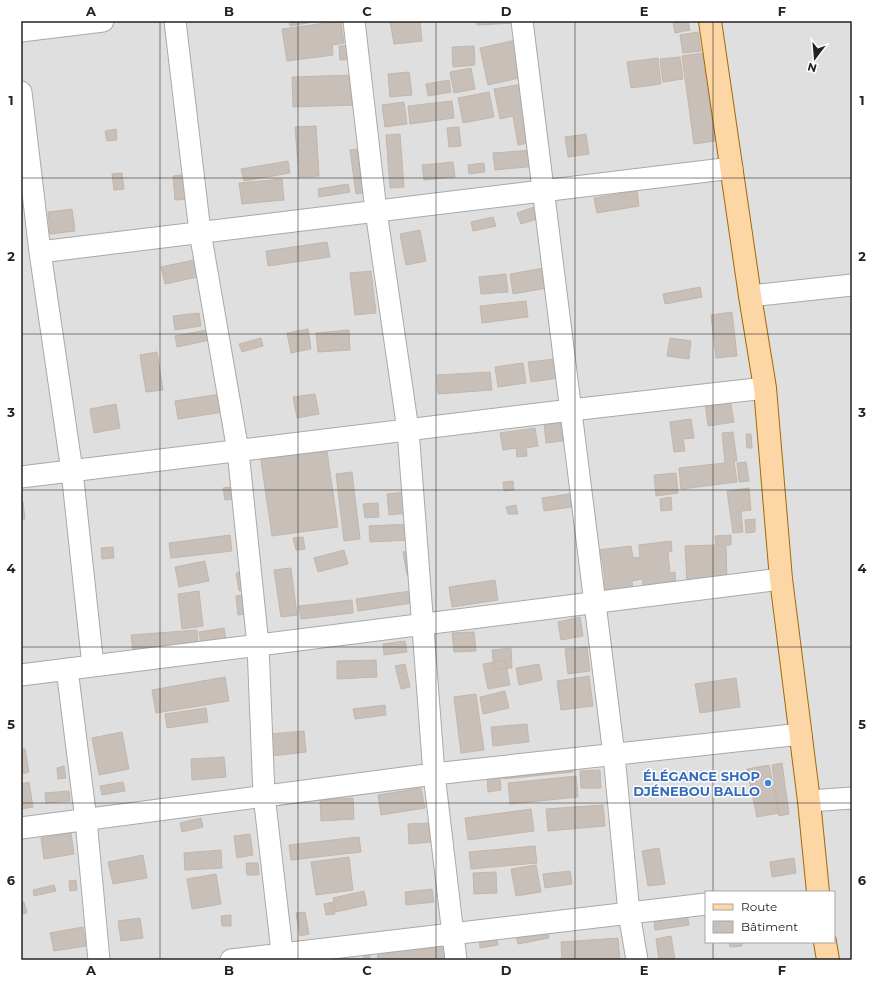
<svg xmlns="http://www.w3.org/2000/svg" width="873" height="981" font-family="Montserrat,sans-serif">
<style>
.residential{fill:#e0dfdf;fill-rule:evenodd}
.building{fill:#c7bfb8;stroke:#c4b6ab}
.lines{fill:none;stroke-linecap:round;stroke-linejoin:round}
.street-casing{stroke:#a9a9a9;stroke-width:23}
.primary-casing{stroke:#a06b00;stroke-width:24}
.street{stroke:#fff;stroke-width:21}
.primary{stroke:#fcd6a4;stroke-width:22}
.grid{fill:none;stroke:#222;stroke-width:1;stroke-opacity:0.55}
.shop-dot{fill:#3f7fe0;stroke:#fff;stroke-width:1.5}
.labels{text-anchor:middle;stroke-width:3;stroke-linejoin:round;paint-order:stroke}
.shop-label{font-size:13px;font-weight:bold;fill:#366cbe;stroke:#fff;text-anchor:end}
.neatline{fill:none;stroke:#222;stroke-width:1.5}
.grid-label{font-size:13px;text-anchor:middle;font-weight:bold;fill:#222}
</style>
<rect width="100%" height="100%" fill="#f2efe9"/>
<path class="residential" d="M21,21H852V960H21ZM706,892H834V942H706Z"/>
<path class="building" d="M289,21H319L290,26Z
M341,21L344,43L332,45L333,55L287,61L282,29Z
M390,21H420L422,41L394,44Z
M477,21H516V23L477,25Z
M673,21H688L690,30L675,33Z
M698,32L701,51L683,53L680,35Z
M516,40L524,77L488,85L480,48Z
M353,45L354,59L340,60L339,46Z
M474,46L475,65L453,67L452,47Z
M702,53L715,141L694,144L682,56Z
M680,57L683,79L663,82L660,59Z
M658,58L661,84L631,88L627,62Z
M471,68L475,89L454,93L450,72Z
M409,72L412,95L390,97L388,74Z
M355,75V105L293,107L292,77Z
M449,80L451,92L428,96L426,84Z
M522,84L533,142L518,145L513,116L500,119L494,89Z
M489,92L494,117L463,123L458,98Z
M452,101L454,118L410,124L408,106Z
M404,102L407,124L385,127L382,105Z
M316,126L319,176L299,177L295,127Z
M459,127L461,146L449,147L447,128Z
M116,129L117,140L107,141L105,131Z
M400,134L404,187L390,188L386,135Z
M586,134L589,154L568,157L565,137Z
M357,149L363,193L356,194L350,150Z
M534,150L536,166L495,170L493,153Z
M288,161L290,173L244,181L241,169Z
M453,162L455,177L424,180L422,165Z
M484,163L485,172L469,174L468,165Z
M122,173L124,189L114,190L112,174Z
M191,174L194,199L175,200L173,176Z
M282,179L284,200L242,204L239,183Z
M348,184L350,192L319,197L318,189Z
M637,191L639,206L597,213L594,198Z
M534,207L537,219L521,224L517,213Z
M72,209L75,231L50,234L48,212Z
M493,217L496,226L473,231L471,222Z
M420,230L426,261L406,265L400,234Z
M327,242L330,257L268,266L266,251Z
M194,260L198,277L165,284L161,267Z
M544,268L547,288L513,294L510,274Z
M371,271L376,313L355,315L350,273Z
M506,274L508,292L481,294L479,277Z
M700,287L702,297L665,304L663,294Z
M526,301L528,317L482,323L480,306Z
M732,312L737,356L716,358L711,315Z
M199,313L201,326L175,330L173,316Z
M212,329L214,339L177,347L175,336Z
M308,329L311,349L291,353L287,333Z
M349,330L350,350L318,352L316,333Z
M261,338L263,346L242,352L239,344Z
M670,338L691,341L689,359L667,356Z
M157,352L163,390L146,392L140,355Z
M564,358L567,377L531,382L528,362Z
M523,363L526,383L498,387L495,367Z
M490,372L492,390L438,394L437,375Z
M221,394L224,412L178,419L175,401Z
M315,394L319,414L297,418L293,397Z
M730,399L734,422L708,426L705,402Z
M116,404L120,428L94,433L90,409Z
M691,419L694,438L683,439L685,451L674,452L670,422Z
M560,420L563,441L546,443L544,422Z
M535,428L538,446L526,448L527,456L517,457L516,448L503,450L500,433Z
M733,432L737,461H734L737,482L681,489L679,468L725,463L722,433Z
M746,434H751L752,448H747Z
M326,444L338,527L272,536L260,454Z
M746,462L749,481L739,482L737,463Z
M352,472L360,539L344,541L336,474Z
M676,473L678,493L656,496L654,475Z
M513,481L514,490L504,491L503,482Z
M233,487L235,499L225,500L223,488Z
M749,488L751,510L741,511L743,532L733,533L727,491Z
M406,492L409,513L389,515L387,494Z
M576,493L578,506L544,511L542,498Z
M671,497L672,510L661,511L660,499Z
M21,502H23L25,519L21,520Z
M378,503L379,517L365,518L363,504Z
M516,505L518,514H508L506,507Z
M755,519V532L746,533L745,520Z
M411,524L412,540L370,542L369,526Z
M230,535L232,551L171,558L169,543Z
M731,535V545H726L727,581L687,583L685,546L716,545L715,536Z
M303,537L305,549L296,550L293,538Z
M671,541L672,551L668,552L670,573L675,572L676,586L644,590L642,579L632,581L633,591L602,594L600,581L605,580L602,558H598L597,550L631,546L633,558L640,557L639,545Z
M113,547L114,558L102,559L101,548Z
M344,550L348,564L318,572L314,558Z
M413,550L417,573L407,575L403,552Z
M205,561L209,581L179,587L175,567Z
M291,568L297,615L281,617L274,570Z
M243,572L246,589L239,591L236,573Z
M495,580L498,600L452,607L449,587Z
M417,590L419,602L358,611L356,599Z
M199,591L203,626L182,629L178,594Z
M245,595L247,614L238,615L236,596Z
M352,600L353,613L301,619L299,606Z
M580,617L583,636L561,640L558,622Z
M224,628L226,640L201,644L199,632Z
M197,630L198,646L133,651L131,635Z
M474,632L476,651L454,652L452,633Z
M405,641L407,652L384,655L383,644Z
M587,647L590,671L568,674L565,649Z
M511,648L512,668L494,669L492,650Z
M376,660L377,677L337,679V661Z
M505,660L510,685L488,689L483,664Z
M405,664L410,687L401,689L395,666Z
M539,664L542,680L519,685L516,668Z
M589,676L593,706L561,710L557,681Z
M225,677L229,701L156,713L152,690Z
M736,678L740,707L700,713L695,684Z
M505,691L509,708L483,714L480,697Z
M476,694L484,750L461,753L454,697Z
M385,705L386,715L355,719L353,709Z
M206,708L208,722L167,728L165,714Z
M527,724L529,742L493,746L491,727Z
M304,731L306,752L272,756L270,734Z
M122,732L129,769L99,775L92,738Z
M21,749H25L29,772L21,774Z
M224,757L226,777L192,780L191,759Z
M572,762L573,772L503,779L502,769Z
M782,763L789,814L779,816L772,765Z
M769,765L779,813L757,817L747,769Z
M64,766L66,778L58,779L57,768Z
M600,770L601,788H581L580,771Z
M500,776L501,790L488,792L487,777Z
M576,776L578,797L510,804L508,783Z
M29,782L33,807L21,809V784Z
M123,782L125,791L102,795L100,786Z
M421,788L425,808L381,815L378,795Z
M69,791L70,801L46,803L45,793Z
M353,798L354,819L321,821L320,800Z
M603,805L605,826L548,831L546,809Z
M531,809L534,831L468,840L465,818Z
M201,818L203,827L182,832L180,823Z
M429,823L431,842L409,844L408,824Z
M71,833L74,854L44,859L41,838Z
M250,834L253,855L237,858L234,836Z
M359,837L361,852L291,860L289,845Z
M535,846L537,863L471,869L469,852Z
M659,848L665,884L648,886L642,851Z
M221,850L222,868L185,870L184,853Z
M143,855L147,878L113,884L108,862Z
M349,857L353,890L316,895L311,862Z
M794,858L796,873L772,877L770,862Z
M246,863H258L259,875H247Z
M536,865L541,892L516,896L511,869Z
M570,871L572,884L545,888L543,874Z
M496,872L497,893L474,894L473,873Z
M216,874L221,904L192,909L187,879Z
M76,880L77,890L70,891L69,881Z
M54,885L56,891L34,896L33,890Z
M432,889L434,902L406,905L405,892Z
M364,891L367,905L336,912L333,898Z
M21,902H24L27,913L21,914Z
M333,902L335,914L326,915L324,904Z
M686,907L689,925L655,930L653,912Z
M305,912L309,934L300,936L296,913Z
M231,915V926H222L221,916Z
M140,918L143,938L121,941L118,921Z
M546,925L549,938L518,944L515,932Z
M83,927L86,946L54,951L50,933Z
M496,934L498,945L480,948L479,936Z
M671,936L675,960H659L656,939Z
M618,938L620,960H562L561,942Z
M729,942H742V946L730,947Z
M445,943L446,960H378L377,949Z
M364,954H370V960H364Z"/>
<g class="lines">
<defs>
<path id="street" d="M175,21L200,232L238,451L258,645L264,795L283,960
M354,21L376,211L408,430L434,774L456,960
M522,21L614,755L629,913L637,960
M21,31L103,21
M21,92L40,252L72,471L93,666
M40,252L732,168
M750,296L852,285
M21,477L571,410L765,388
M67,669L86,820L99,960
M21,675L781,579
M809,801L852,798
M21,828L434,774L801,734
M231,960L706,904"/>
<path id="primary" d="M710,21L750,296L765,388L781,579L809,801L818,892
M825,942L828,960"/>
</defs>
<use href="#street" class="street-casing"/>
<use href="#primary" class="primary-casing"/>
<use href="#street" class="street"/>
<use href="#primary" class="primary"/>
</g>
<path class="grid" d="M160,21V960M298,21V960M436,21V960M575,21V960M713,21V892M21,178H852M21,334H852M21,490H852M21,647H852M21,803H852M713,942V960"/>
<circle class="shop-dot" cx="768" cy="783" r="4"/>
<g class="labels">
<g class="shop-label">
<text x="760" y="781">ÉLÉGANCE SHOP<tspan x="760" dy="15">DJÉNEBOU BALLO</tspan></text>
</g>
</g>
<rect width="873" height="981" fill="none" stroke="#ffffff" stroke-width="44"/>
<rect x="705" y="891" width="130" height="52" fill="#ffffff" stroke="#a7a7a7"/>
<rect x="713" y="904" width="20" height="6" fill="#fcd6a4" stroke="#a7a7a7"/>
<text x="741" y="911" font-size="12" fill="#222222">Route</text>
<rect x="713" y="921" width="20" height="12" fill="#c7bfb8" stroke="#a7a7a7"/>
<text x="741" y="931" font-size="12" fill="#222222">Bâtiment</text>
<g transform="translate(815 58) rotate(196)" stroke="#ffffff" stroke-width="3" paint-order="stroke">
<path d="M0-3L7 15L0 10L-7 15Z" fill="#222222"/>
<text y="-6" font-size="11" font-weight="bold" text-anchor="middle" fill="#222222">N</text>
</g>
<rect x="22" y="22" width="829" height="937" class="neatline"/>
<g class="grid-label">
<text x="91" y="16">A</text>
<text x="229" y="16">B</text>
<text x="367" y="16">C</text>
<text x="506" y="16">D</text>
<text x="644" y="16">E</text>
<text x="782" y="16">F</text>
<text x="11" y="105">1</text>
<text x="862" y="105">1</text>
<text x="11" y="261">2</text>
<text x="862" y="261">2</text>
<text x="11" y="417">3</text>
<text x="862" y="417">3</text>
<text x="11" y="573">4</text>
<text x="862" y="573">4</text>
<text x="11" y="729">5</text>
<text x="862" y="729">5</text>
<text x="11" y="885">6</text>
<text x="862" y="885">6</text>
<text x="91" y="975">A</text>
<text x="229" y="975">B</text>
<text x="367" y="975">C</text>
<text x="506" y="975">D</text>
<text x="644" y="975">E</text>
<text x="782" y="975">F</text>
</g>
</svg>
